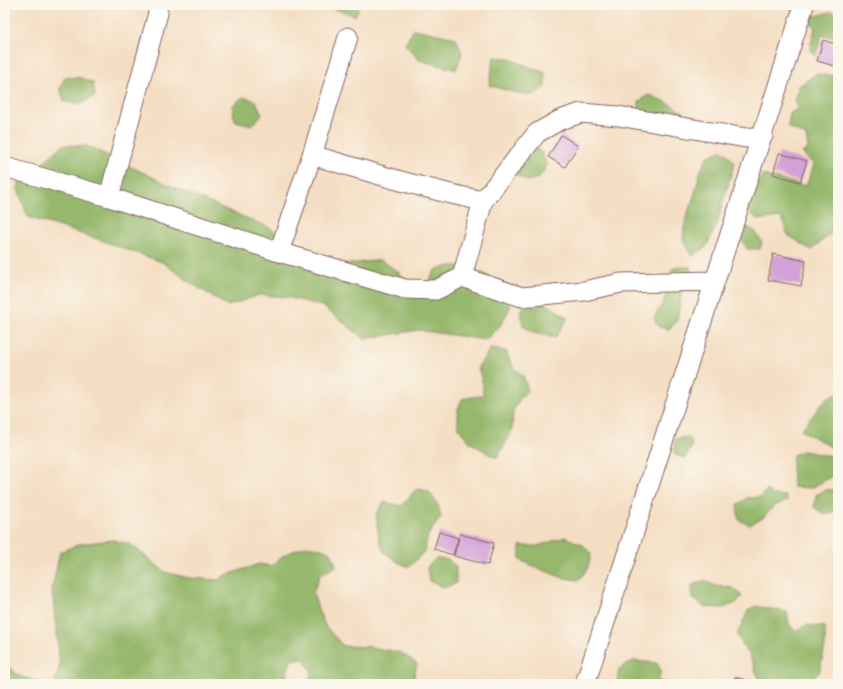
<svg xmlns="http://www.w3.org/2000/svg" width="843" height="689" font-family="'Playpen Sans',sans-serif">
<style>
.forest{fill:#95b86c;stroke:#706c4c}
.building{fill:#d3a1d8}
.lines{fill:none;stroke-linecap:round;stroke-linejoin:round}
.minor-casing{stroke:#866260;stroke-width:21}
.minor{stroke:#fff;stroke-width:19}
</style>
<rect width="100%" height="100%" fill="#fbf7ec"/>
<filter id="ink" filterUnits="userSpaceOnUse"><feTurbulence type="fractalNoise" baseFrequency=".025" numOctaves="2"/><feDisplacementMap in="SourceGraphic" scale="8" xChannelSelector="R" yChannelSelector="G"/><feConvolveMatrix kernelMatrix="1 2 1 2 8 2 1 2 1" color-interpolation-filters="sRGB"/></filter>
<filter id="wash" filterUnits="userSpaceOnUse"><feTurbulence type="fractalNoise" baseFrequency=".012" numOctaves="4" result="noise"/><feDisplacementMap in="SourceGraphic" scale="16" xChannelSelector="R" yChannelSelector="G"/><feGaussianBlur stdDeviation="0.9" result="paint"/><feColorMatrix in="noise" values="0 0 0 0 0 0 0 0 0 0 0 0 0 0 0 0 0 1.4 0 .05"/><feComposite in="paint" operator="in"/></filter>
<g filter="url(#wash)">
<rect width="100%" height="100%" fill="#f4dec3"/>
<path class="forest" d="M315,5H343L359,9L355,16L342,11Z
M830,12L838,14V40L822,35L815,57L810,47L815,28L807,19Z
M414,29L456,38L462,53L456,70L419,60L405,44Z
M494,57L507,58L545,73V88L532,95L512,92L489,85Z
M816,74L838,76V236L833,232L811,250L788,235L781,217L758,220L743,206L762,175L806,186L814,165L802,153L808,148L806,136L788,127L790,113L799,108L795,104L798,87Z
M65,77L81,78L93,83L95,96L79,105L64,101L60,88Z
M648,95C665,100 680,109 693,121L639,117V102Z
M243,97L256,101L262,115L252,125L235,121L232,106Z
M530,144L542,153L547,166L539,178L527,181L518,176L513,164Z
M63,145L88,146L175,188L270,228L296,249L347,264L381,260L397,271L414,286L425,289L435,270L450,266H466L487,275L498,287L511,306L500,326L486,340L418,330L365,339L322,306L287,297L259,295L228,306L194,285L162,262L95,238L28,217L18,189L21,174L43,163Z
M723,150L735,162L722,204L718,222L706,247L692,256L683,239L685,221L695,193L700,172L707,157Z
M743,225L755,231L762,242L760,249H747L738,233Z
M678,267H690L693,278L682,291L677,320L669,329L659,327L654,318L659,309L664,302L672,269Z
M527,300L545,303L568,318L555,338L534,333L523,326L521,312Z
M490,349L506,351L512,365L523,376L528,390L520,398L513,411L512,428L504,446L496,458L471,443L458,428V409L462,399L483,395V384L478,367L486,356Z
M838,393V448H833L801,430L825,400Z
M687,437L691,440L692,447L685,458L675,455V439Z
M803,451L824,455L838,456V470L829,478L811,488L793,487L792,464L793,455Z
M419,489L429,492L438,505L441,517L428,535L424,552L409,567L398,562L384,552L379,539L376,514L384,502L402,506L414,491Z
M767,490L773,495L786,496L787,501L774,506L764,517L750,525L739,520L737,505L747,498L760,497Z
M825,490H836C840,496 838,505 836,511L824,514L814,507L816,495Z
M565,537L583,545L591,554C589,566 587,572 578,580L563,578L538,568L520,560V546H537Z
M112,540L130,544L165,572L189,578L219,580L224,576L259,564L271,566L286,554L306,546L318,548L331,552L336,566L320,575L313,593L319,612L326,627L343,646L371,647L402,653L417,664L413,680L409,684H307L312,671L303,658L291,660L284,684H54L60,665L52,589L60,552L80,544Z
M436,558L449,560L456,567V583L444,588L429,581L427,567Z
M705,580L715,586L733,588L742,596L736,603L723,608L705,607L692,598V585Z
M755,606L787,612L789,624L796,632L807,625L825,627V646L819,673L800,684H776L759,678L755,670L749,654L737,635L748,611Z
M633,661L657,663L661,671L658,681L667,684H617L619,669Z
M5,665L9,667L19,676L47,684H5Z"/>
<g id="blocks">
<path class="building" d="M823,40L838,45V67L817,61Z
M561,135L578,146L565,167L548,157Z
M779,153L807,161L800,182L773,174Z
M773,254L806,261L801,286L768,280Z
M439,532L458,538L453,555L434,549Z
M460,534L494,543L488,565L454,556Z
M735,677L759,684H733Z"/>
</g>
</g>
<g filter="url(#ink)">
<use href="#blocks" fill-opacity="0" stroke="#866260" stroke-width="1"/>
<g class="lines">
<defs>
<path id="minor" d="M312,155C369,172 425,189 483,201
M5,167L109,197L279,252L405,289L436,290L462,277L522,297L584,291L621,283L715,281
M109,197L158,13
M279,252L312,155L348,37
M462,277L483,201L537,133L560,120L581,113L618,116L746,138L763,136
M585,684C657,457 732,232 804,5"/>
</defs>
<use href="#minor" class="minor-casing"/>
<use href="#minor" class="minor"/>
</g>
</g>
<rect width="843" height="689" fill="none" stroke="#fbf7ec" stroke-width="20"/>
</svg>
